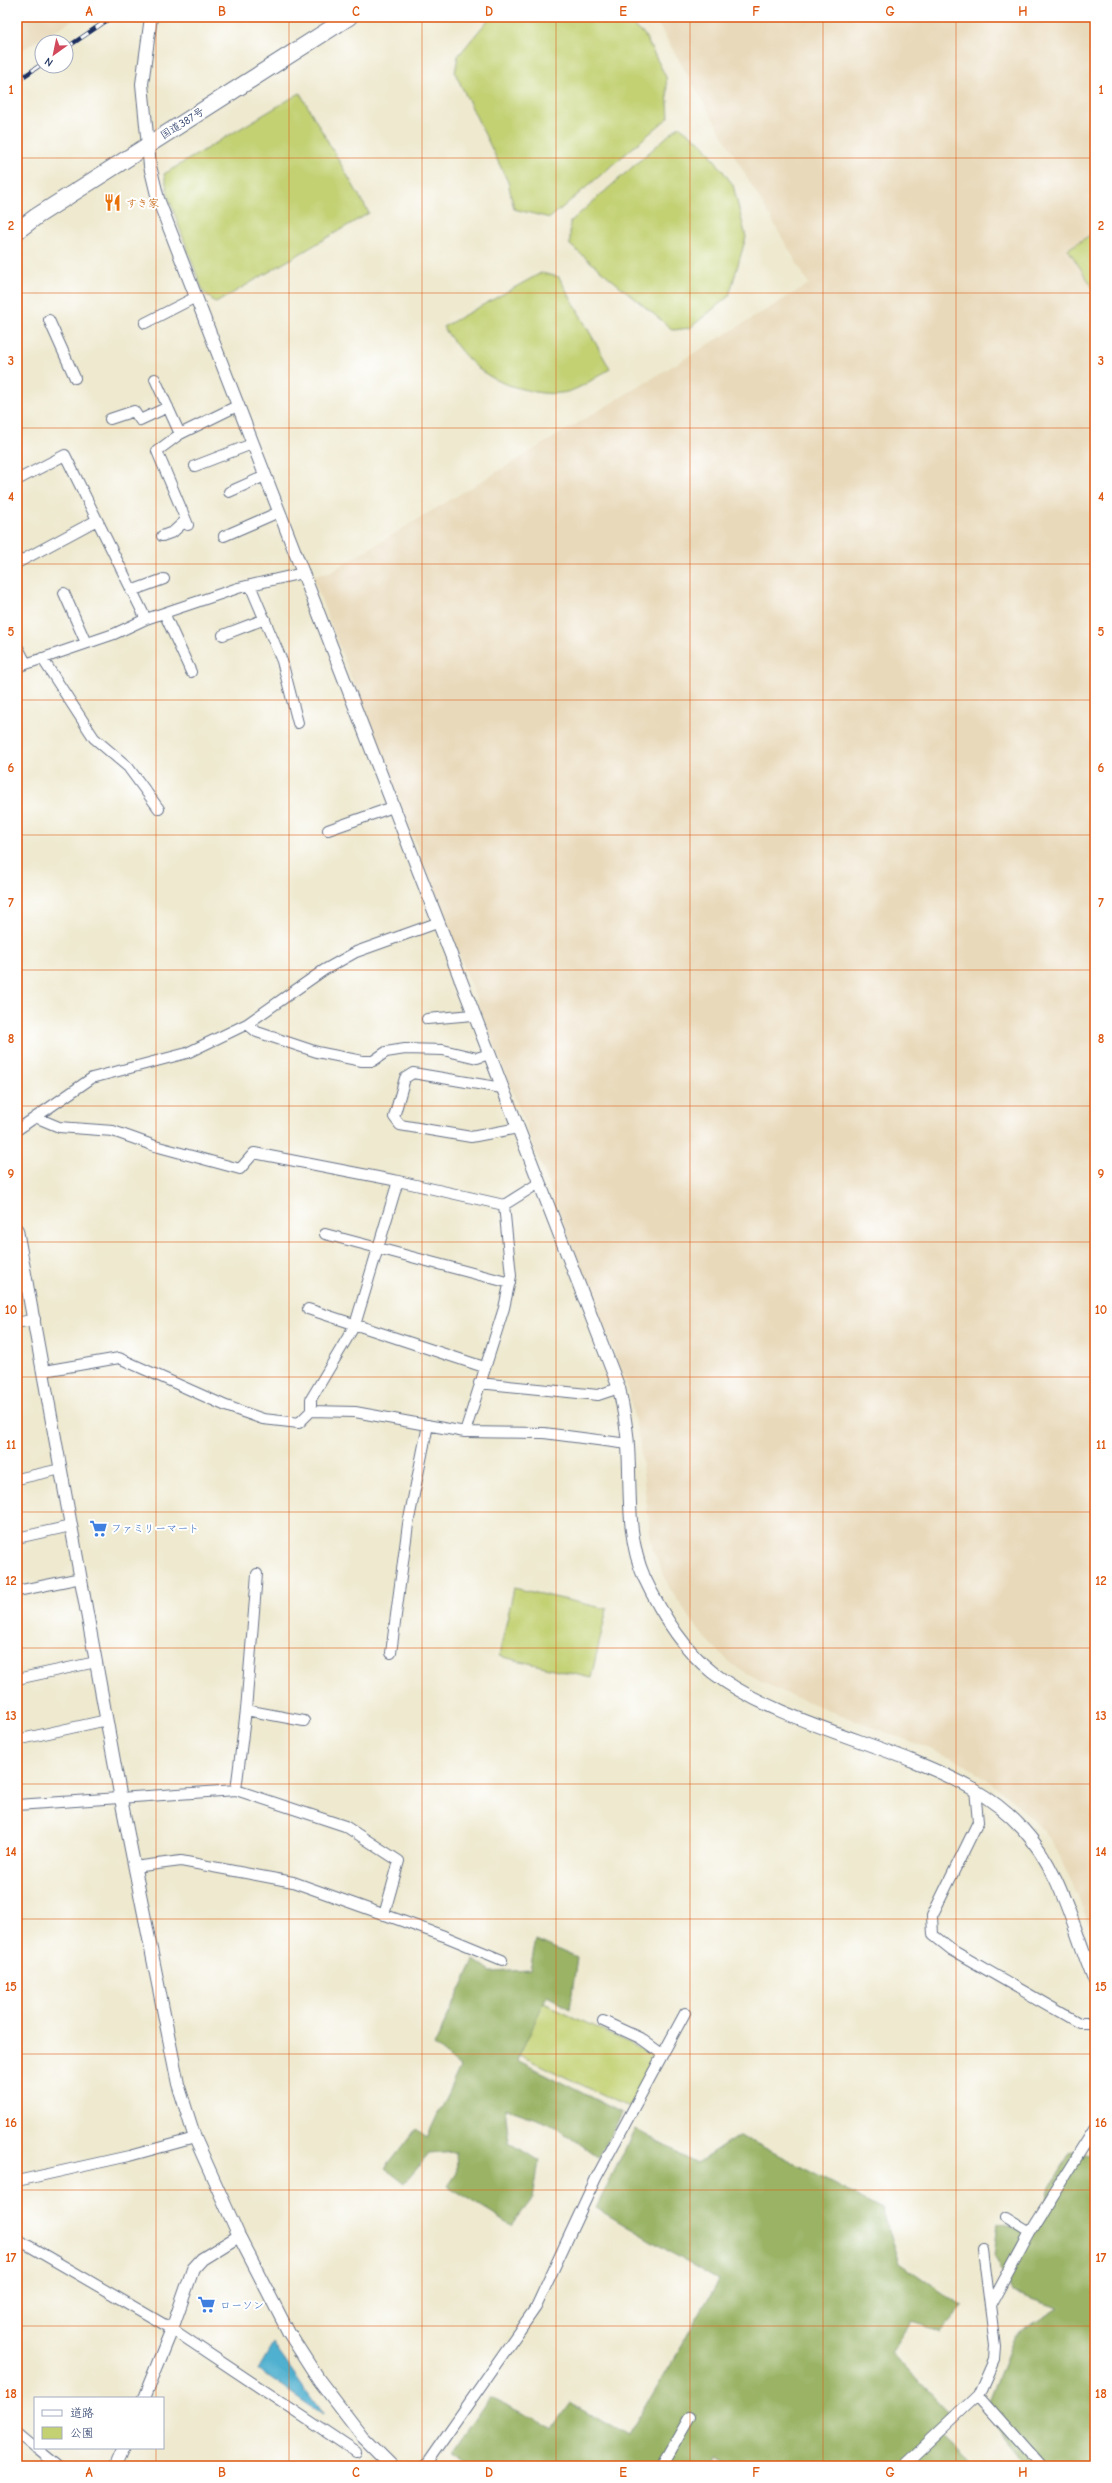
<svg xmlns="http://www.w3.org/2000/svg" width="1112" height="2483" font-family="'Comic Neue','Klee One',sans-serif">
<style>
.built{fill:#e8d9ba}
.green{fill:#c3d173;stroke:#6f8068}
.forest{fill:#9ab365;stroke:#5a7162}
.water{fill:#50b0cf;stroke:#367096}
.lines{fill:none;stroke-linecap:round;stroke-linejoin:round}
.minor-casing{stroke:#657086;stroke-width:12}
.tertiary-casing{stroke:#657086;stroke-width:14}
.trunk-casing{stroke:#657086;stroke-width:18}
.minor{stroke:#fff;stroke-width:10}
.tertiary{stroke:#fff;stroke-width:12}
.trunk{stroke:#fff;stroke-width:16}
.rail-casing{stroke:#1b2f5e;stroke-width:4.5}
.rail{stroke:#fff;stroke-width:3;stroke-dasharray:9;stroke-linecap:butt}
.grid{fill:none;stroke:#de5710;stroke-width:1;stroke-opacity:0.55}
.labels{text-anchor:middle;stroke-width:4;stroke-linejoin:round;paint-order:stroke}
.street-label{font-size:11px;fill:#1b2f5e;stroke:#fff}
.food-label{font-size:11px;fill:#c56008;stroke:#fff;text-anchor:start}
.shop-label{font-size:11px;fill:#366cbe;stroke:#fff;text-anchor:start}
.neatline{fill:none;stroke:#de5710;stroke-width:1.5}
.grid-label{font-size:13px;text-anchor:middle;font-weight:bold;fill:#de5710}
</style>
<rect width="100%" height="100%" fill="#fff"/>
<filter id="ink" filterUnits="userSpaceOnUse"><feTurbulence type="fractalNoise" baseFrequency=".025" numOctaves="2"/><feDisplacementMap in="SourceGraphic" scale="8" xChannelSelector="R" yChannelSelector="G"/><feConvolveMatrix kernelMatrix="1 2 1 2 8 2 1 2 1" color-interpolation-filters="sRGB"/></filter>
<filter id="wash" filterUnits="userSpaceOnUse"><feTurbulence type="fractalNoise" baseFrequency=".012" numOctaves="4" result="noise"/><feDisplacementMap in="SourceGraphic" scale="16" xChannelSelector="R" yChannelSelector="G"/><feGaussianBlur stdDeviation="0.9" result="paint"/><feColorMatrix in="noise" values="0 0 0 0 0 0 0 0 0 0 0 0 0 0 0 0 0 1.4 0 .05"/><feComposite in="paint" operator="in"/></filter>
<g filter="url(#wash)">
<rect width="100%" height="100%" fill="#eee9cf"/>
<path class="built" d="M17,17H78L17,53Z
M654,17H1095V1944L1079,1897L1060,1856L1042,1829L1012,1800L984,1777L956,1759L777,1690L731,1664L700,1632L670,1589L652,1548L639,1439L627,1386L312,576L332,571L809,284Z"/>
<path class="green" d="M494,17H621L644,34L666,77L669,117L550,218L514,209L508,182L455,73L458,56L488,20Z
M300,93L369,213L216,303L203,292L169,199L164,174Z
M679,126L704,145L733,185L746,237L729,296L690,328L673,330L570,245V222Z
M1095,232V291L1068,249Z
M541,273L559,277L610,369C599,375 586,385 573,390C562,395 543,394 531,391C486,382 469,364 443,327Z
M514,1588L607,1609L591,1678L499,1656Z
M540,2001L654,2055L630,2108L515,2053Z"/>
<path class="forest" d="M536,1940L577,1958L570,2008L547,1996L517,2060L622,2113L599,2158L556,2126L505,2108L509,2142L539,2161L533,2198L512,2225L448,2186L457,2173L456,2152L429,2154L404,2184L385,2169L416,2129L427,2137L460,2067L434,2046L474,1960L491,1972L530,1970Z
M635,2129L697,2163L740,2135L882,2209L900,2263L963,2307L940,2333L912,2321L891,2353L948,2412L940,2431L978,2466H884L867,2461L863,2466H731L715,2458L712,2466H469L451,2454L490,2398L552,2428L570,2403L628,2436L719,2281L596,2208Z
M1071,2152L1095,2157V2466H1030L985,2412L1015,2335L1058,2308L1012,2292L994,2256L998,2222L1030,2231L1042,2222L1050,2187Z"/>
<path class="water" d="M273,2344L322,2413V2414L258,2370Z"/>
</g>
<g filter="url(#ink)">
<g class="lines">
<defs>
<path id="minor" d="M49,320L75,378
M145,323L196,297
M155,379L180,434
M110,419L134,411L140,420L168,407
M195,466L252,444
M17,480L65,455L146,619
M229,492L265,476
M188,525L157,451L180,434L237,406
M162,536L173,532L186,520
M224,536L279,512
M17,563L97,520
M250,585L282,661L298,723
M131,591L164,579
M64,593L86,643
M164,613L191,672
M223,635L265,619
M17,646L26,663
M42,658L94,738L128,767L159,809
M17,667L114,634L146,619L238,588L303,573
M328,830L393,807
M427,1019L473,1015
M247,1024L257,1032L317,1052L362,1061H373L386,1052L405,1049L443,1050L477,1058L489,1054
M502,1088L413,1073L405,1078L394,1117L400,1125L471,1137L518,1128
M35,1117L59,1127L113,1131L155,1146L240,1169L254,1153L398,1181L504,1205L539,1183
M17,1130L92,1078L187,1053L247,1024L324,970L356,952L437,923
M325,1234L510,1283
M308,1309L484,1367
M17,1323L35,1319
M44,1371L119,1358L226,1406L263,1419L299,1423L311,1411L355,1412L465,1432L544,1433L628,1444
M479,1383L598,1395L619,1388
M311,1411V1399L355,1325L398,1181
M465,1432L504,1308L511,1276L504,1205
M17,1479L61,1469
M17,1538L71,1526
M17,1591L81,1578
M391,1653L408,1524L428,1425
M17,1679L96,1662
M246,1710L304,1721
M17,1740L107,1720
M975,1789L978,1822L932,1916L933,1935L952,1950L1079,2023H1095
M236,1790L246,1710L257,1574
M17,1805L236,1790L345,1826L399,1861L384,1915
M134,1867L181,1861L293,1882L444,1936L502,1960
M603,2021L640,2038L662,2054
M17,2181L129,2156L195,2138
M1006,2217L1030,2232
M17,2239L172,2329L356,2452
M983,2250L995,2346L994,2359L978,2395L1041,2466
M990,2306L1030,2232L1095,2128
M17,2433L35,2448
M36,2448L58,2466
M906,2463L978,2395
M425,2466L536,2307L596,2178L685,2013
M662,2466L690,2417"/>
<path id="tertiary" d="M151,17L142,84L150,166L158,199L619,1388C623,1407 627,1426 628,1446C631,1490 626,1536 644,1577C660,1611 682,1648 712,1672C764,1713 851,1736 913,1761C955,1778 992,1795 1022,1828C1062,1871 1073,1930 1095,1982
M17,1230L121,1799L178,2084L195,2138L239,2236L289,2333L319,2380L362,2436L392,2466
M144,2398L172,2329L193,2269L202,2259L239,2236
M115,2466L123,2448"/>
<path id="trunk" d="M17,231L37,216L349,17"/>
</defs>
<use href="#minor" class="minor-casing"/>
<use href="#tertiary" class="tertiary-casing"/>
<use href="#trunk" class="trunk-casing"/>
<use href="#minor" class="minor"/>
<use href="#tertiary" class="tertiary"/>
<use href="#trunk" class="trunk"/>
<defs>
<path id="rail" d="M66,48L112,17
M17,81L42,64"/>
</defs>
<use href="#rail" class="rail-casing"/>
<use href="#rail" class="rail"/>
</g>
</g>
<path class="grid" d="M156,17V2398M289,17V2466M422,17V2466M556,17V2466M690,17V2466M823,17V2466M956,17V2466M17,158H1095M17,293H1095M17,428H1095M17,564H1095M17,700H1095M17,835H1095M17,970H1095M17,1106H1095M17,1242H1095M17,1377H1095M17,1512H1095M17,1648H1095M17,1784H1095M17,1919H1095M17,2054H1095M17,2190H1095M17,2326H1095M156,2448V2466"/>
<defs>
<symbol id="restaurant-bare" viewBox="-9 -9 18 18"><path d="M-5-6h1v4h1v-4h1v4h1v-4h1v5L-1.5 .5V6h-2V.5L-5-1ZM5-6V6H3V1.5H1.5Q1.5-4 5-6Z" fill="#e8710a" stroke="#fff" stroke-width="2.5" paint-order="stroke"/></symbol>
<symbol id="supermarket-bare" viewBox="-9 -9 18 18"><path d="M-6-5.5h2.5l.6 2H6L4.5 2H-2.5L-4.4-4H-6ZM-1.5 3.2a1.3 1.3 0 1 0 .1 0ZM3 3.2a1.3 1.3 0 1 0 .1 0Z" fill="#3f7fe0" stroke="#fff" stroke-width="2.5" paint-order="stroke"/></symbol>
</defs>
<g fill-rule="evenodd">
<use href="#restaurant-bare" x="100" y="190" width="25" height="25"/>
<use href="#supermarket-bare" x="86" y="1516" width="25" height="25"/>
<use href="#supermarket-bare" x="194" y="2292" width="25" height="25"/>
</g>
<g class="labels">
<g class="street-label">
<text transform="translate(182 123) rotate(-32)" y="4">国道387号</text>
</g>
<g class="food-label">
<text x="126" y="207">すき家</text>
</g>
<g class="shop-label">
<text x="111" y="1532">ファミリーマート</text>
<text x="220" y="2309">ローソン</text>
</g>
</g>
<rect width="1112" height="2483" fill="none" stroke="#fff" stroke-width="44"/>
<rect x="34" y="2397" width="130" height="52" fill="#ffffff" stroke="#a4acbf"/>
<rect x="42" y="2410" width="20" height="6" fill="#ffffff" stroke="#a4acbf"/>
<text x="70" y="2417" font-size="12" fill="#1b2f5e">道路</text>
<rect x="42" y="2427" width="20" height="12" fill="#c3d173" stroke="#a4acbf"/>
<text x="70" y="2437" font-size="12" fill="#1b2f5e">公園</text>
<g transform="translate(54 54) rotate(213)"><circle r="19" fill="#ffffff" stroke="#a4acbf"/>
<path d="M0-3L7 15L0 10L-7 15Z" fill="#d1495b"/>
<text y="-6" font-size="11" font-weight="bold" text-anchor="middle" fill="#1b2f5e">N</text>
</g>
<rect x="22" y="22" width="1068" height="2439" class="neatline"/>
<g class="grid-label">
<text x="89" y="16">A</text>
<text x="222" y="16">B</text>
<text x="356" y="16">C</text>
<text x="489" y="16">D</text>
<text x="623" y="16">E</text>
<text x="756" y="16">F</text>
<text x="890" y="16">G</text>
<text x="1023" y="16">H</text>
<text x="11" y="94">1</text>
<text x="1101" y="94">1</text>
<text x="11" y="230">2</text>
<text x="1101" y="230">2</text>
<text x="11" y="365">3</text>
<text x="1101" y="365">3</text>
<text x="11" y="501">4</text>
<text x="1101" y="501">4</text>
<text x="11" y="636">5</text>
<text x="1101" y="636">5</text>
<text x="11" y="772">6</text>
<text x="1101" y="772">6</text>
<text x="11" y="907">7</text>
<text x="1101" y="907">7</text>
<text x="11" y="1043">8</text>
<text x="1101" y="1043">8</text>
<text x="11" y="1178">9</text>
<text x="1101" y="1178">9</text>
<text x="11" y="1314">10</text>
<text x="1101" y="1314">10</text>
<text x="11" y="1449">11</text>
<text x="1101" y="1449">11</text>
<text x="11" y="1585">12</text>
<text x="1101" y="1585">12</text>
<text x="11" y="1720">13</text>
<text x="1101" y="1720">13</text>
<text x="11" y="1856">14</text>
<text x="1101" y="1856">14</text>
<text x="11" y="1991">15</text>
<text x="1101" y="1991">15</text>
<text x="11" y="2127">16</text>
<text x="1101" y="2127">16</text>
<text x="11" y="2262">17</text>
<text x="1101" y="2262">17</text>
<text x="11" y="2398">18</text>
<text x="1101" y="2398">18</text>
<text x="89" y="2477">A</text>
<text x="222" y="2477">B</text>
<text x="356" y="2477">C</text>
<text x="489" y="2477">D</text>
<text x="623" y="2477">E</text>
<text x="756" y="2477">F</text>
<text x="890" y="2477">G</text>
<text x="1023" y="2477">H</text>
</g>
</svg>
